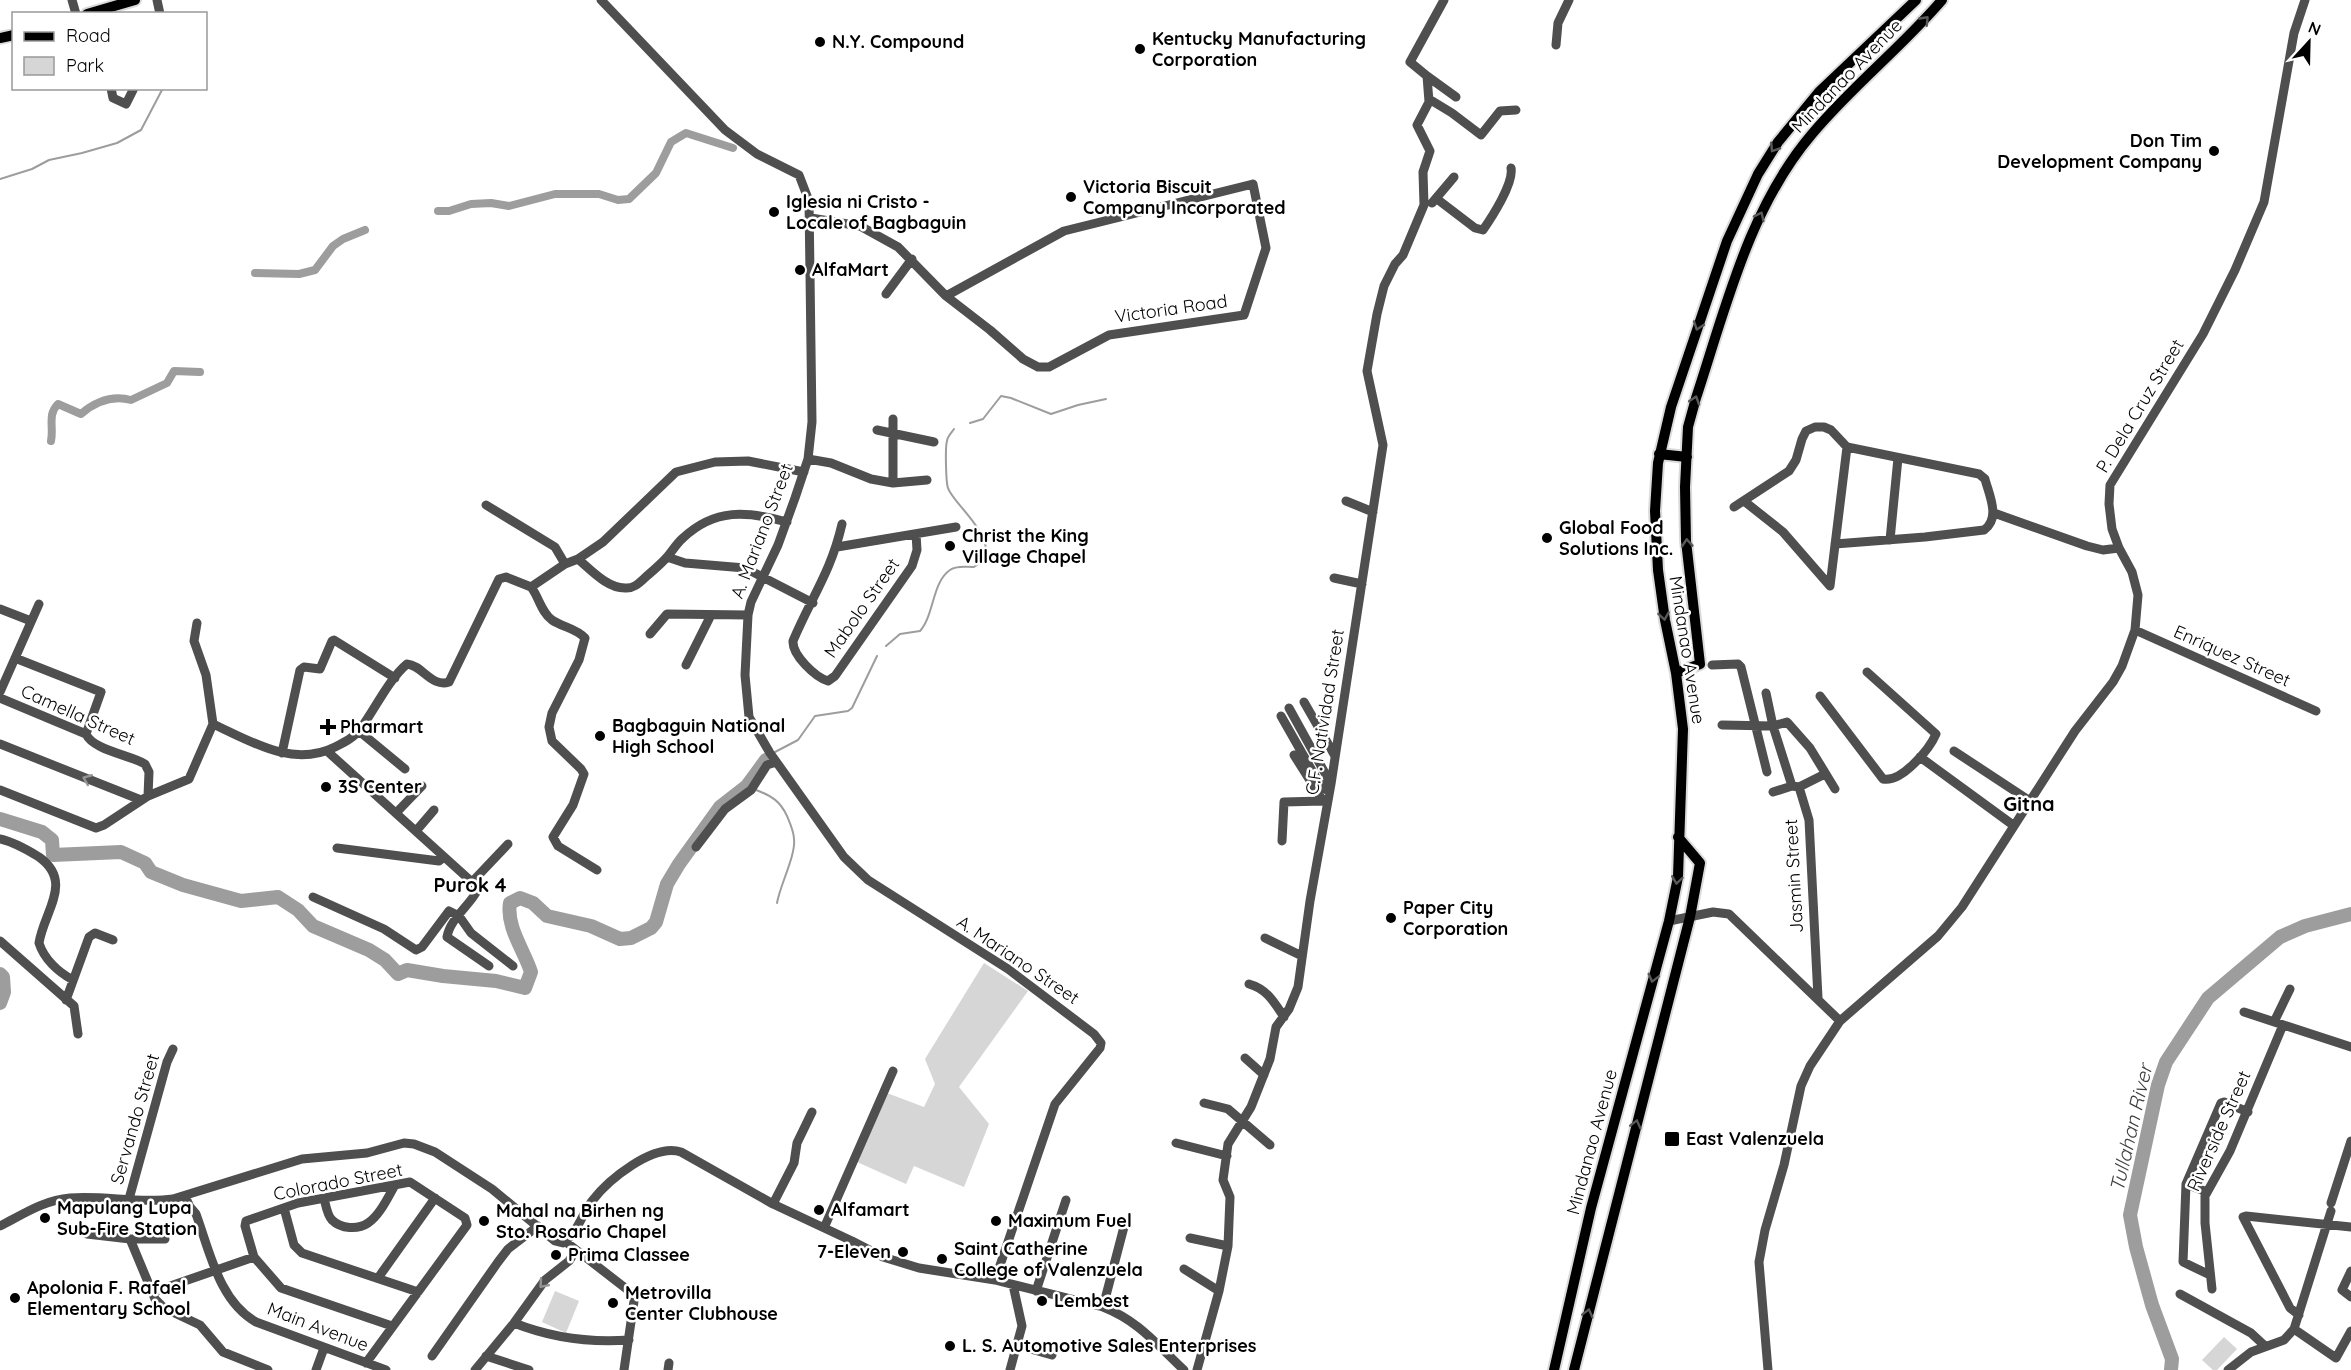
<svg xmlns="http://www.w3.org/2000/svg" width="2351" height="1370" font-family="Quicksand,sans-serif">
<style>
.green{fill:#d6d6d6}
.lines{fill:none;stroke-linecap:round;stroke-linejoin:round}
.stream{stroke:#9d9d9d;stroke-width:2}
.canal{stroke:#9d9d9d;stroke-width:8}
.river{stroke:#9d9d9d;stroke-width:14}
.major-casing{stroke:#dbdbdb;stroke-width:14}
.minor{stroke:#4f4f4f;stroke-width:9}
.major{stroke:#000;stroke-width:10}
.oneway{stroke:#595959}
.oneway2{stroke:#959595}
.poi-dot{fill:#000;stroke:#fff;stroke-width:2}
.labels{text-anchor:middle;stroke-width:5;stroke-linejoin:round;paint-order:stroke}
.poi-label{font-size:18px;font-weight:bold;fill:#000;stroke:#fff;text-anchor:start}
.street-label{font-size:18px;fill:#000;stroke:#fff}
.neighbourhood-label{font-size:20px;font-weight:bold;fill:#000;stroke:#fff}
.water-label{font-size:20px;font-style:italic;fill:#3e3e3e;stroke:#fff}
</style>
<rect width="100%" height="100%" fill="#fff"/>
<path class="green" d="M984,963L1028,991L959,1087L989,1124L964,1187L914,1166L906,1184L857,1162L887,1093L924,1107L935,1084L925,1059Z
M555,1291L579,1301L566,1333L542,1322Z
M2224,1337L2237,1349L2217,1370H2213L2202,1360Z"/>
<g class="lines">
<path class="stream" d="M0,179L32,169L49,160L82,153L117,143L141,130L163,88
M970,423L983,419L1001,396L1011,398L1051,414L1078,405L1106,399
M886,646L900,634L920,631C934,616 932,582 950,570C956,565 967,567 974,567C1010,546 953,505 948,488C946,483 945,447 947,441C947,437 952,432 954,429
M775,752L798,740L815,716L848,711L852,708L877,656
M756,790C772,796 780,801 787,816C790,823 794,832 794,839C796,855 780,885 777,903"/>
<path class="canal" d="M438,211H449L471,204L491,203L509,206L555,194H599L618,200L629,199L656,173L671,142L686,133L733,148
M255,273L299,274L315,270L333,246L343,239L365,230
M51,441C54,427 47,415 58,404L81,414C95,402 112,395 131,400L167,383L174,371L200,372"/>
<path class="river" d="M747,786L766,760
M0,819L42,832L52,840L53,855L121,852L145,863L151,872L183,885L241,901L278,897L298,910L313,926L369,950L385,960L398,974L407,970L443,976L496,981L525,988L531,972C524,950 506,927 510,903L520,898L533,903L547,916L591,926L620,939L631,938L651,928L656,922L667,884L679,864L720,807L747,786L750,787
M0,974L3,977L4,992L0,1003
M2171,1370L2172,1359L2152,1305L2136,1247L2130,1215L2158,1085L2166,1062L2208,998L2280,937L2305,926L2351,914"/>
<defs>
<path id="major" d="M87,14L135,0
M0,38L14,35
M1659,454L1687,457
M1676,673L1700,664L1686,541L1685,487L1688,427L1696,398C1726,307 1749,208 1812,134C1852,86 1902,47 1942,0
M1554,1370L1591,1208L1669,921L1678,877L1683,729L1676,673L1665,620L1658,570L1655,511L1658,463L1671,407L1727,241L1758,174L1778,142L1819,92L1916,0
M1574,1370L1690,917L1700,863L1678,837"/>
</defs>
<use href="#major" class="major-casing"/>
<path class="minor" d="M72,0L76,14
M157,0L160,14
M601,0L725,130L757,154L799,175L809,201L812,422L808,459L795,498L778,545L751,602L748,615L745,675L749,717L770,753L844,857L868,880L1008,969L1094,1034L1101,1043L1100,1048L1055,1104L995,1280
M1556,45L1558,23L1569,0
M1427,76L1456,97
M111,88L113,98L126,104L134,88
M1429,99L1452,113L1481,135L1500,111L1516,110
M1437,199L1475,228L1483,230C1492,217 1514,183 1511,168
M1432,203L1454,177
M811,218L860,226L898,247L946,296L990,330L1023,359L1038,367H1049L1109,335L1244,315L1266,248L1253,184L1064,231L946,296
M886,294L912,259
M877,430L934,442
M808,459L831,463L871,479L893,483L927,480
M893,483V419
M1346,501L1373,512
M1744,501L1783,532L1830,586
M486,505L555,547L565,564
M1734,507L1789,471L1796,460L1802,439L1806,431L1815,427H1824L1831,430L1847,447L1979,474L1985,479C1989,495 2001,518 1984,530L1925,537L1835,544
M1994,513L2087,546L2103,550L2119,548
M842,524C831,572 811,598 793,641C792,655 815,677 828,681L835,676L912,566L917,550L916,534
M1890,540L1898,458
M837,547L956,527
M667,557L685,563L745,568L813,603
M578,559C591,570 607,588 625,588C635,589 641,581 648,575C655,569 662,563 668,556C673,550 677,543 683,538C715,508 747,511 787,522
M1334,578L1362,584
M1830,586L1847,447
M0,609L31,621
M2135,630L2316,711
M650,634L667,614L748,615
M15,658L101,692L86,734
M686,665L711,615
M1712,665L1738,664L1741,667L1767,772
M0,692L39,604
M1766,693L1773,726L1792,786L1799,787
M1820,696L1883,779C1901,783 1929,750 1936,734L1867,672
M0,698L86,734C93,750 130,755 145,764L149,772L148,796
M1304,702L1335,756
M1289,708L1331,784
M1281,716L1318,781L1329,792
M213,724C252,742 293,768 335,747C345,742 355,737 361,728C375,709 389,679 407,664C422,665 432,688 449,682L499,579L506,577L531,587
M1722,725L1773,726L1787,722L1810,748L1835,789
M359,731L405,769
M0,744L141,800
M327,751L472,882L473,887L477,891C469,906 450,919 447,937L489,966
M1954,751L2030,801
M282,753L300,670L304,667L320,669L332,641L334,640L395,678
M1294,755L1323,801
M1920,757L2013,825
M1799,787L1809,820L1818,998
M1799,787L1825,774
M0,790L96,828L104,825L148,796L189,779L213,724L206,675L194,641L197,623
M1773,792L1792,786
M396,813L422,786
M416,831L434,810
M0,839C14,842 26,849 39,857C74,882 44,911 39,943C44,959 58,972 73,980
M1282,841L1284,802L1323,801L1327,803
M696,847L725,809L751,790L767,765L776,762
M337,848L439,861L444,857
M597,870L558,846L553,837L573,805L584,774L581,769L552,741L549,727L552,713L579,660L585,638C576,628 562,627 552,620C541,612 539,597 531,587L565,564L578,559L603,542L676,472L715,462L748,461L804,472
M472,882L508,844
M313,897L384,929L416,950L422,947L449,911L459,916L471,933L513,966
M1669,921L1713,912L1729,914L1840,1021
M1265,938L1302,956
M0,941L74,1006L78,1034
M1249,984C1267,989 1274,1002 1284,1017
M66,1000L89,937L95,933L113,940
M2244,1012L2351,1047
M2274,1022L2290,989
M1245,1058L1264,1075
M1204,1103L1228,1109L1270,1145
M1176,1143L1227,1156
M2186,1184L2207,1192
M185,1196L190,1207L196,1214C210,1252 219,1301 256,1322L386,1370
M324,1198C326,1206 327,1215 332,1220C341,1229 358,1230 368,1223C380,1215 388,1197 395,1185
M129,1199L167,1062L173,1049
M2331,1203L2351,1141
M773,1204L794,1163L797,1143L812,1112
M284,1208L294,1245L302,1253L418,1292
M0,1226C22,1215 44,1200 70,1198C104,1195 139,1204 173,1199L302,1159L367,1153L404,1143L414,1144L435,1152L492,1189L555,1241L563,1243C577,1234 582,1214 592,1201C608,1180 653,1143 681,1152L773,1204L852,1241L883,1257L919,1268L995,1280L1103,1307C1139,1321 1157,1345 1184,1370
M824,1228L893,1071
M87,1234L130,1239H165
M1190,1238L1228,1246
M130,1239L155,1299L164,1308L200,1325L223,1352L268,1370
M566,1242L633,1294L634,1301L624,1370
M1184,1269L1219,1291
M2351,1271L2342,1290L2351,1297
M2210,1275L2183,1262L2186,1184L2221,1103L2224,1102L2248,1112
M378,1278L435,1198
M2212,1289L2205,1223V1196L2230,1151L2283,1025
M1036,1291L1066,1200
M153,1292L254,1257
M2180,1294L2251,1333L2265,1346
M1103,1307L1125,1223
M2299,1315L2290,1308L2243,1217L2246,1216L2351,1227
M514,1323C552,1338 588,1343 629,1340
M2294,1329L2336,1358L2351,1331
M1017,1345L1052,1355
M432,1356L498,1262L508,1249L538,1226
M486,1356L529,1370
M366,1363L467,1225L465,1218L410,1182L298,1203L246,1221L245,1226L254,1257L281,1288L392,1326
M316,1370L324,1348
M475,1370L514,1323L545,1280L569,1261L576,1250
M668,1370L669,1363
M1010,1370L1022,1326L1013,1285
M1197,1370L1219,1291L1228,1246L1230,1197L1223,1180L1228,1144L1251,1107L1270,1059L1276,1027L1289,1009L1298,987L1310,901L1331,784L1383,445L1367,371L1377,314L1384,286L1395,264L1403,255L1424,205L1423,172L1430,151L1417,125L1429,102L1427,76L1410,62L1444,0
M1768,1370L1759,1262L1765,1230L1784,1165L1801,1086L1810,1066L1840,1021L1938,936L1962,907L2075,731L2113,682L2122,666L2135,630L2138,595L2132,572L2119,548L2112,529L2109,504L2110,485L2203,334L2235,270L2264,202L2294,33L2305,0
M2228,1370L2251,1352L2284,1340L2294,1329L2331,1211"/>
<use href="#major" class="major"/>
</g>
<defs><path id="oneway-chevron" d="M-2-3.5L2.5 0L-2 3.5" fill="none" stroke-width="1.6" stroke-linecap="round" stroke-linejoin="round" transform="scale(1.5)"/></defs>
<g class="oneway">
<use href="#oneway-chevron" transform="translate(1925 20) rotate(-46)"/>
<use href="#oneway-chevron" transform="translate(1774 148) rotate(123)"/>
<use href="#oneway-chevron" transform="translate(1760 216) rotate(-64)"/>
<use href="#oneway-chevron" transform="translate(1698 326) rotate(109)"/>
<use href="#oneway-chevron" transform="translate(1695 400) rotate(-72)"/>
<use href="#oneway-chevron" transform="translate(1687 543) rotate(-94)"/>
<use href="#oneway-chevron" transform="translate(1664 616) rotate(81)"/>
<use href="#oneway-chevron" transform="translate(1677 880) rotate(98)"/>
<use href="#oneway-chevron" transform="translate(1653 978) rotate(105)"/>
<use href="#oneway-chevron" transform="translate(1636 1124) rotate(-76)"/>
<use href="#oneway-chevron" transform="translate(1588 1313) rotate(-76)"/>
</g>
<g class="oneway2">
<use href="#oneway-chevron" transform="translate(87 779) rotate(-158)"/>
<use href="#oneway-chevron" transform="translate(543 1284) rotate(131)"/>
</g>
<g class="poi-dot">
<circle cx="820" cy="42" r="6"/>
<circle cx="1140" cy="49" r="6"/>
<circle cx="2214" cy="151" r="6"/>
<circle cx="1071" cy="197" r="6"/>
<circle cx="774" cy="212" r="6"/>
<circle cx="800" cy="270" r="6"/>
<circle cx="1547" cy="538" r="6"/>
<circle cx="950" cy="546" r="6"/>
<path d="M325 718h6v6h6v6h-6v6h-6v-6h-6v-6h6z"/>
<circle cx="600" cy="736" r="6"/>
<circle cx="326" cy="787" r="6"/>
<circle cx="1391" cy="918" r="6"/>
<rect x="1664" y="1131" width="16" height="16" rx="3"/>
<circle cx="819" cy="1210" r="6"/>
<circle cx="45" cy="1218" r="6"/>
<circle cx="484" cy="1221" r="6"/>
<circle cx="996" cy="1221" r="6"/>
<circle cx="903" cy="1252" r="6"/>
<circle cx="556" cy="1255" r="6"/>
<circle cx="942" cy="1259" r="6"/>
<circle cx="15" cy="1298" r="6"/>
<circle cx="1042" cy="1301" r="6"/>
<circle cx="613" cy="1303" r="6"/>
<circle cx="950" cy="1346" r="6"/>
</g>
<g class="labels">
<g class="poi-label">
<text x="1152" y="45">Kentucky Manufacturing<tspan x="1152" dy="21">Corporation</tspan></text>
<text x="832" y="48">N.Y. Compound</text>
<text x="2202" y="147" text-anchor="end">Don Tim<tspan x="2202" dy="21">Development Company</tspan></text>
<text x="1083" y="193">Victoria Biscuit<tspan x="1083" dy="21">Company Incorporated</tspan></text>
<text x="786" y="208">Iglesia ni Cristo -<tspan x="786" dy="21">Locale of Bagbaguin</tspan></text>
<text x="812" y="276">AlfaMart</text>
<text x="1559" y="534">Global Food<tspan x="1559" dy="21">Solutions Inc.</tspan></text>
<text x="962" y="542">Christ the King<tspan x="962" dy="21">Village Chapel</tspan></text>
<text x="612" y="732">Bagbaguin National<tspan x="612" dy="21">High School</tspan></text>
<text x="340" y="733">Pharmart</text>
<text x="338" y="793">3S Center</text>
<text x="1403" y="914">Paper City<tspan x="1403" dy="21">Corporation</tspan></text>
<text x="1686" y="1145">East Valenzuela</text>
<text x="57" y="1214">Mapulang Lupa<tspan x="57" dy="21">Sub-Fire Station</tspan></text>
<text x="831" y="1216">Alfamart</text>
<text x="496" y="1217">Mahal na Birhen ng<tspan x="496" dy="21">Sto. Rosario Chapel</tspan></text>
<text x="1008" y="1227">Maximum Fuel</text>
<text x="954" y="1255">Saint Catherine<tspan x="954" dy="21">College of Valenzuela</tspan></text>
<text x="891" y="1258" text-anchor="end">7-Eleven</text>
<text x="568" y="1261">Prima Classee</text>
<text x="27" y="1294">Apolonia F. Rafael<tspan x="27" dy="21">Elementary School</tspan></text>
<text x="625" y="1299">Metrovilla<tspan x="625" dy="21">Center Clubhouse</tspan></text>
<text x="1054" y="1307">Lembest</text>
<text x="962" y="1352">L. S. Automotive Sales Enterprises</text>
</g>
<g class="street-label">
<text transform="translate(1847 76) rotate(-46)" y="6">Mindanao Avenue</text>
<text transform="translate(1171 309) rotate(-8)" y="6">Victoria Road</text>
<text transform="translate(2140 406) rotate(-59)" y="6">P. Dela Cruz Street</text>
<text transform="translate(762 531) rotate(-69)" y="6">A. Mariano Street</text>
<text transform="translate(862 608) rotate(-55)" y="6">Mabolo Street</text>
<text transform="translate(1687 650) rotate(81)" y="6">Mindanao Avenue</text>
<text transform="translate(2232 656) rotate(24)" y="6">Enriquez Street</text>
<text transform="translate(1325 712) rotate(-81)" y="6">C.F. Natividad Street</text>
<text transform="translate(78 715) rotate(24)" y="6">Camella Street</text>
<text transform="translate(1794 876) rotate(-93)" y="6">Jasmin Street</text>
<text transform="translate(1018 960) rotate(34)" y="6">A. Mariano Street</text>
<text transform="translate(135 1119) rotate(-74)" y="6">Servando Street</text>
<text transform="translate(2219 1131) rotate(-66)" y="6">Riverside Street</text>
<text transform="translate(1592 1142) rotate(-75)" y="6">Mindanao Avenue</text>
<text transform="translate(338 1182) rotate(-11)" y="6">Colorado Street</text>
<text transform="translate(318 1327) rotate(21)" y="6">Main Avenue</text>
</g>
<g class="neighbourhood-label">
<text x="2029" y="811">Gitna</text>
<text x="470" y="892">Purok 4</text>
</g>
<g class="water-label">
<text transform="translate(2131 1128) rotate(-77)" y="7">Tullahan River</text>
</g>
</g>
<rect x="12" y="12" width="195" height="78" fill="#ffffff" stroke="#999999" stroke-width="1.5"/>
<rect x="24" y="32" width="30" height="9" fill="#000000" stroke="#999999" stroke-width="1.5"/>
<text x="66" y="42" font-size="18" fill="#000000">Road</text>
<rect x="24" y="57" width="30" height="18" fill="#d6d6d6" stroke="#999999" stroke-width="1.5"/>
<text x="66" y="72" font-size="18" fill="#000000">Park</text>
<g transform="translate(2309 42) rotate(22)" stroke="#ffffff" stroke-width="4.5" paint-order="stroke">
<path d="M0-4.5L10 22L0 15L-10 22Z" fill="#000000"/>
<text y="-9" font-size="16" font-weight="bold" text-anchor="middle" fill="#000000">N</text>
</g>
</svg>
